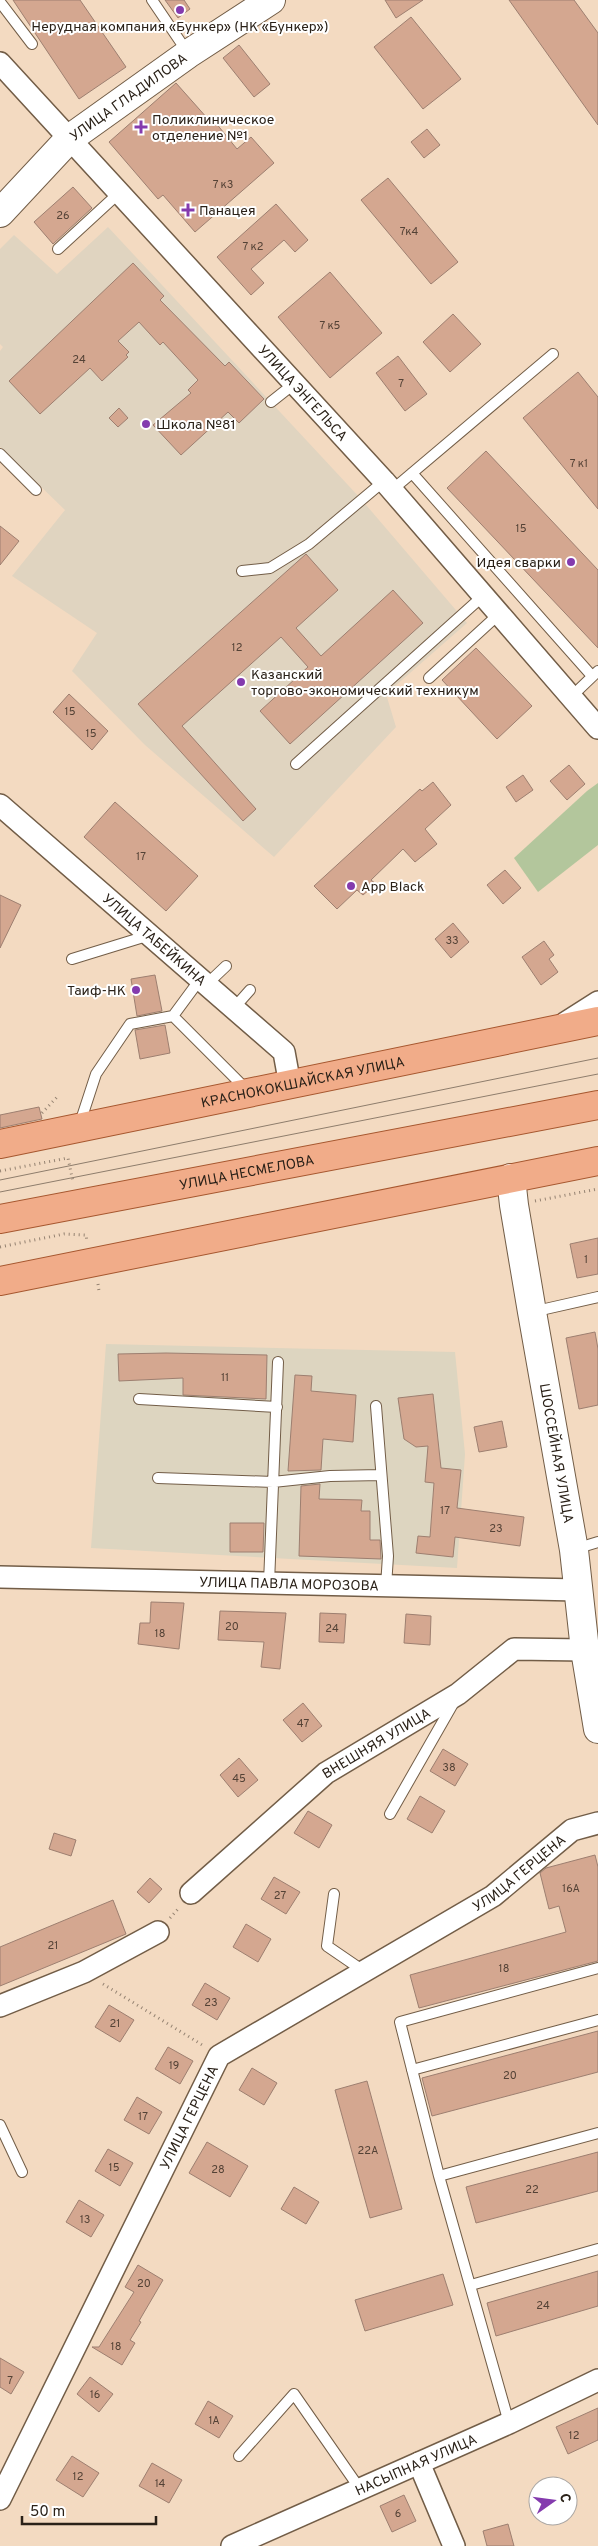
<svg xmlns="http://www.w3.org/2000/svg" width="598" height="2546" font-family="Overpass,sans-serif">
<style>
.commercial{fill:#ddd5c0}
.education{fill:#e0d4c0}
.green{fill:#b3c69c}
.building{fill:#d4a790;stroke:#9d7f70}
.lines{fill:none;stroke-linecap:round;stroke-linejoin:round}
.lane-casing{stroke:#725d47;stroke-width:12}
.street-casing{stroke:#725d47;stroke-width:24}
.secondary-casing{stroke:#725d47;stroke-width:30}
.primary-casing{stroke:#a6572f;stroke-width:30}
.path{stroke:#958372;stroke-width:3;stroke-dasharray:1 4;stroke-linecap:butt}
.lane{stroke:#fff;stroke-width:10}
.street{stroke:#fff;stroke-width:21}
.secondary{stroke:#fff;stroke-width:28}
.primary{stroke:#f1ac89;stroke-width:28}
.tram{stroke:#8e7d6c;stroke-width:1}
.poi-dot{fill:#843bae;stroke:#fff;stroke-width:2}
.labels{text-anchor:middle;stroke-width:4;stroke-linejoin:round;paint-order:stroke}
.number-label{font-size:11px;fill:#544236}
.poi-label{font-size:14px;fill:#2a2118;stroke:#fff;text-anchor:start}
.street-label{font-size:14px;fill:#2a2118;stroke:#fff}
</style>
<rect width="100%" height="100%" fill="#f3dac1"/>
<path class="commercial" d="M106,1344L455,1352L465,1454L457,1568L91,1548Z"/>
<path class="education" d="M108,227L361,499L467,623L386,694L396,727L274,857L145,745L72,671L97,633L12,576L65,510L0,447V351L3,347L0,344V249L14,235L57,274Z"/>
<path class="green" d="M598,783V845L538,892L514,858L587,791Z"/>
<path class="building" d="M13,0H80L126,67L79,99Z
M165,0H184L190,9L178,18Z
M385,0H423L396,18Z
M509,0H574L598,33V125Z
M411,17L461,79L423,109L374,47Z
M239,45L270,84L254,97L223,58Z
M176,83L208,119L211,117L237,149L251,137L274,163L195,232L163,195L158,199L109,142Z
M427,129L440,145L424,158L411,142Z
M388,178L458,262L431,284L361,200Z
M73,187L92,208L53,244L34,222Z
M276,204L308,240L295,252L284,240L251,269L264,283L251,295L217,257Z
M133,263L164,296L160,300L225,366L229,362L264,399L239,423L228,412L181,455L153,425L191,393L188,390L198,380L163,342L160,345L139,322L118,341L129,352L126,355L128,357L102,381L90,368L40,414L9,381Z
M330,272L382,333L330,378L278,317Z
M453,314L481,344L450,372L423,342Z
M398,356L427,394L405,411L376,373Z
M578,372L598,397V509L523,418Z
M119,408L128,418L118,427L109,418Z
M486,451L598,570V648L447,488Z
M0,526L19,541L0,565Z
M306,554L338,590L296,628L321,656L393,590L423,623L290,744L260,711L308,667L281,637L182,726L256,809L243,821L138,704Z
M476,648L532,706L497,739L442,680Z
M69,694L108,731L92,750L53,712Z
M569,765L585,784L567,800L550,781Z
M523,775L533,790L516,802L506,787Z
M433,782L451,805L425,829L437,844L415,862L403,849L371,880L376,884L363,895L357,890L337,909L314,886L420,789L422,791Z
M115,802L198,876L166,911L84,837Z
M505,870L521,888L503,904L487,885Z
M0,895L21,905L0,948Z
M453,923L469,942L451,958L435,939Z
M544,941L554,955L549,959L558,972L541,985L522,957Z
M155,975L162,1011L137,1016L131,979Z
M165,1025L170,1053L140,1059L135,1030Z
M39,1107L42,1119L0,1128V1115Z
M598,1238V1274L577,1278L570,1244Z
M595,1332L598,1349V1405L579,1409L566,1338Z
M166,1353L267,1355L266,1399L183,1395V1378L119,1381L118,1354Z
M295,1375L312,1376L311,1391L356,1395L353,1442L323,1439L321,1470L288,1471Z
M433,1394L441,1468L461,1470L457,1508L524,1517L520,1546L455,1537L453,1557L416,1553L418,1536L430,1537L434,1483L425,1482L428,1446L416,1447L404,1439L398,1398Z
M502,1421L507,1447L479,1452L474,1427Z
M320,1484L319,1499L362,1500L361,1511H370V1540H380L381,1559L299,1556L301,1486Z
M230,1523H264L263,1552H230Z
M151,1602L184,1603L179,1649L138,1644L140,1623H150Z
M220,1611L286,1613L280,1669L261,1667L264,1642L218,1640Z
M320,1613L346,1614L344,1643L319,1642Z
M406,1614L431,1616L430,1645L404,1643Z
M303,1703L322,1726L302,1742L283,1720Z
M443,1749L468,1764L455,1786L430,1771Z
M239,1758L258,1780L238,1797L220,1775Z
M420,1796L445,1811L432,1833L407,1819Z
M308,1811L332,1825L319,1848L294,1833Z
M54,1833L76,1840L71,1856L49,1849Z
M595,1855L598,1867V1961L419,2008L410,1975L566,1932L559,1906L549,1909L540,1873L546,1868Z
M274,1877L300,1892L286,1914L261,1899Z
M150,1878L162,1889L149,1903L137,1892Z
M113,1900L126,1934L0,1986V1947Z
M246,1924L271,1939L258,1962L233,1947Z
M205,1983L230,1998L217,2020L192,2005Z
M109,2005L134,2020L120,2042L95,2027Z
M598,2031V2072L432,2116L422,2078Z
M168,2047L193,2061L180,2084L155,2069Z
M252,2068L277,2083L264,2105L239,2090Z
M367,2081L402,2209L370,2218L335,2090Z
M137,2097L162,2112L149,2134L124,2120Z
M207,2142L248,2166L230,2197L189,2173Z
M108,2149L133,2163L120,2186L95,2171Z
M598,2152V2191L476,2223L466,2187Z
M294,2187L319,2202L306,2224L281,2209Z
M79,2200L104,2215L91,2237L66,2222Z
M138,2265L163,2280L139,2321L141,2322L130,2340L135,2343L122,2365L92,2347H99L134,2292L125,2287Z
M598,2271V2306L496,2336L487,2303Z
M443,2274L453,2305L365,2331L355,2300Z
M0,2358L24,2372L11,2394L0,2387Z
M90,2377L113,2394L99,2412L77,2394Z
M208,2401L233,2416L219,2438L195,2424Z
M598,2408V2440L568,2454L556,2427Z
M72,2456L99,2473L83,2497L56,2480Z
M152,2463L182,2480L169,2503L139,2486Z
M404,2495L416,2521L392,2532L380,2506Z
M508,2524L514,2546H487L483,2531Z"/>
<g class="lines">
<defs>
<path id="lane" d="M152,0L188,53
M0,2L32,44
M58,249L120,192
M271,402L295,383
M0,454L36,490
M412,473L592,676
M392,490L553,354
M242,571L270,568L309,544L384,481
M429,678L499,614
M571,697L598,671
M296,764L484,595
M72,959L150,935
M207,984L226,966
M234,1008L250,990
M173,1016L201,978
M79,1126L96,1074L130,1024L173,1016L247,1090
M532,1312L598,1297
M139,1399L277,1407
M376,1406L388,1556L386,1586
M158,1478L273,1482L330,1476L381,1475
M575,1549L598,1542
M269,1583L278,1362
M390,1814L454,1702
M334,1894L327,1946L365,1972
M412,2070L598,2020
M0,2125L22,2172
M439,2176L598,2133
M471,2285L598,2249
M509,2423L439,2176L400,2022L598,1968
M239,2456L294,2394L360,2489"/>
<g id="street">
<path id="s1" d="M0,63L384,481L598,728"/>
<path id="s2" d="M0,805L284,1052L290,1085"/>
<path d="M565,1023L598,1002"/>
<path id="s3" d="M0,1577L578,1590"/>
<path id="s4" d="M191,1893L326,1773L458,1694L514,1649L585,1650"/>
<path d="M0,2006L84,1972L158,1932"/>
<path d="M419,2463L454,2546"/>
<path id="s5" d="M0,2499L219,2056L493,1896L572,1830L598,1823"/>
<path id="s6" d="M232,2546L509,2423L598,2380"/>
</g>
<g id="secondary">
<path id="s7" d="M0,213L69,139L188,54L271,0"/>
<path id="s8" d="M511,1178L514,1205L532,1312L574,1550L585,1650L598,1729"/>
</g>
<g id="primary">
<path id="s9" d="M0,1144L598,1021"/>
<path id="s10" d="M0,1219L598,1105"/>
<path d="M0,1281L598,1161"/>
</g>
</defs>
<use href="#lane" class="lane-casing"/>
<use href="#street" class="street-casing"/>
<use href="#secondary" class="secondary-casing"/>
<use href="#primary" class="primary-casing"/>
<path class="path" d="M42,1113L59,1095
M0,1171L68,1158L73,1182
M535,1201L598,1189
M0,1247L64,1234L86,1235L87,1242
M98,1284L99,1291
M170,1918L179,1908
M103,1984L204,2046"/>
<use href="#lane" class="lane"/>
<use href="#street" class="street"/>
<use href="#secondary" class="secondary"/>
<use href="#primary" class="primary"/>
<path class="tram" d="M0,1180L598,1058
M0,1192L598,1074"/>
</g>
<g class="poi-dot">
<circle cx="180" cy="10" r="5"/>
<path d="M138.5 119.5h5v5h5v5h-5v5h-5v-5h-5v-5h5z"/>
<path d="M185.5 202.5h5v5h5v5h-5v5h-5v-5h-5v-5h5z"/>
<circle cx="146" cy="424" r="5"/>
<circle cx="571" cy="562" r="5"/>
<circle cx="241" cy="682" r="5"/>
<circle cx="351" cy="886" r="5"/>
<circle cx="136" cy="990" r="5"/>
</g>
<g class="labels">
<g class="number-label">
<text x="223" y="188">7 к3</text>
<text x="63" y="219">26</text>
<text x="409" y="235">7к4</text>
<text x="253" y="250">7 к2</text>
<text x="330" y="329">7 к5</text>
<text x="79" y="363">24</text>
<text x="401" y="387">7</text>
<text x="579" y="467">7 к1</text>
<text x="521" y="532">15</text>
<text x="237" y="651">12</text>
<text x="70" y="715">15</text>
<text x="91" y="737">15</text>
<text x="141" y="860">17</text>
<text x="452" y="944">33</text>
<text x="586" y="1263">1</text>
<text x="225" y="1381">11</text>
<text x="445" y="1514">17</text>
<text x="496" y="1532">23</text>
<text x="232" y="1630">20</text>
<text x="332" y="1632">24</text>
<text x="160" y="1637">18</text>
<text x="303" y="1727">47</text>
<text x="449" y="1771">38</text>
<text x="239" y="1782">45</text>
<text x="571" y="1892">16А</text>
<text x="280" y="1899">27</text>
<text x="53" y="1949">21</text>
<text x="504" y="1972">18</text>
<text x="211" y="2006">23</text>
<text x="115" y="2027">21</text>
<text x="174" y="2069">19</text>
<text x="510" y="2079">20</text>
<text x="143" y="2120">17</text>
<text x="368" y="2154">22А</text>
<text x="114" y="2171">15</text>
<text x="218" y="2173">28</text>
<text x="532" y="2193">22</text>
<text x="85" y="2223">13</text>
<text x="144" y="2287">20</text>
<text x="543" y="2309">24</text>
<text x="116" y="2350">18</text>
<text x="10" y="2384">7</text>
<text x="95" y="2398">16</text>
<text x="214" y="2424">1А</text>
<text x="574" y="2439">12</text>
<text x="78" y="2480">12</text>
<text x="160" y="2487">14</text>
<text x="398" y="2517">6</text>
</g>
<g class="poi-label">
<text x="180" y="31" text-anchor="middle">Нерудная компания «Бункер» (НК «Бункер»)</text>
<text x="152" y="124">Поликлиническое<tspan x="152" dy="16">отделение №1</tspan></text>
<text x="199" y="215">Панацея</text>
<text x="156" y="429">Школа №81</text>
<text x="561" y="567" text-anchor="end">Идея сварки</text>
<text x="251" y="679">Казанский<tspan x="251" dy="16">торгово-экономический техникум</tspan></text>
<text x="361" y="891">App Black</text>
<text x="126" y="995" text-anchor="end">Таиф-НК</text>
</g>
<g class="street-label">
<text dy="5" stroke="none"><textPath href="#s7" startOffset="174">УЛИЦА ГЛАДИЛОВА</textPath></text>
<text dy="5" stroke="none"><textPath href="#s1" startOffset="448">УЛИЦА ЭНГЕЛЬСА</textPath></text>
<text dy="5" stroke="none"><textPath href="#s2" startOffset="205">УЛИЦА ТАБЕЙКИНА</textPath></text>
<text dy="5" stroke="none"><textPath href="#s9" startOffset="309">КРАСНОКОКШАЙСКАЯ УЛИЦА</textPath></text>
<text dy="5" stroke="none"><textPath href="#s10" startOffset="251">УЛИЦА НЕСМЕЛОВА</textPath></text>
<text dy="5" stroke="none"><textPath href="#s8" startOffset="279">ШОССЕЙНАЯ УЛИЦА</textPath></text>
<text dy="5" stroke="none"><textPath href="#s3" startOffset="289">УЛИЦА ПАВЛА МОРОЗОВА</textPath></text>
<text dy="5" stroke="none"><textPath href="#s4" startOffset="239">ВНЕШНЯЯ УЛИЦА</textPath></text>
<text dy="5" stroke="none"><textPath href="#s5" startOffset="846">УЛИЦА ГЕРЦЕНА</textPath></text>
<text dy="5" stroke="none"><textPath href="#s5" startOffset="426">УЛИЦА ГЕРЦЕНА</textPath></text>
<text dy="5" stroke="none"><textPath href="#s6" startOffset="201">НАСЫПНАЯ УЛИЦА</textPath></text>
</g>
</g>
<g transform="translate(553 2501) rotate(76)"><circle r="24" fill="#ffffff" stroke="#aaa6a3"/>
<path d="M0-4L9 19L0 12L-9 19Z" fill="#843bae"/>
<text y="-8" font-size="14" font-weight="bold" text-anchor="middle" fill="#2a2118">С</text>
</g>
<path d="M22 2516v8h134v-8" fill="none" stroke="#2a2118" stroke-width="2.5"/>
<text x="30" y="2516" font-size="15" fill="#2a2118" stroke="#ffffff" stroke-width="4" paint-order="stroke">50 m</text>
</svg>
